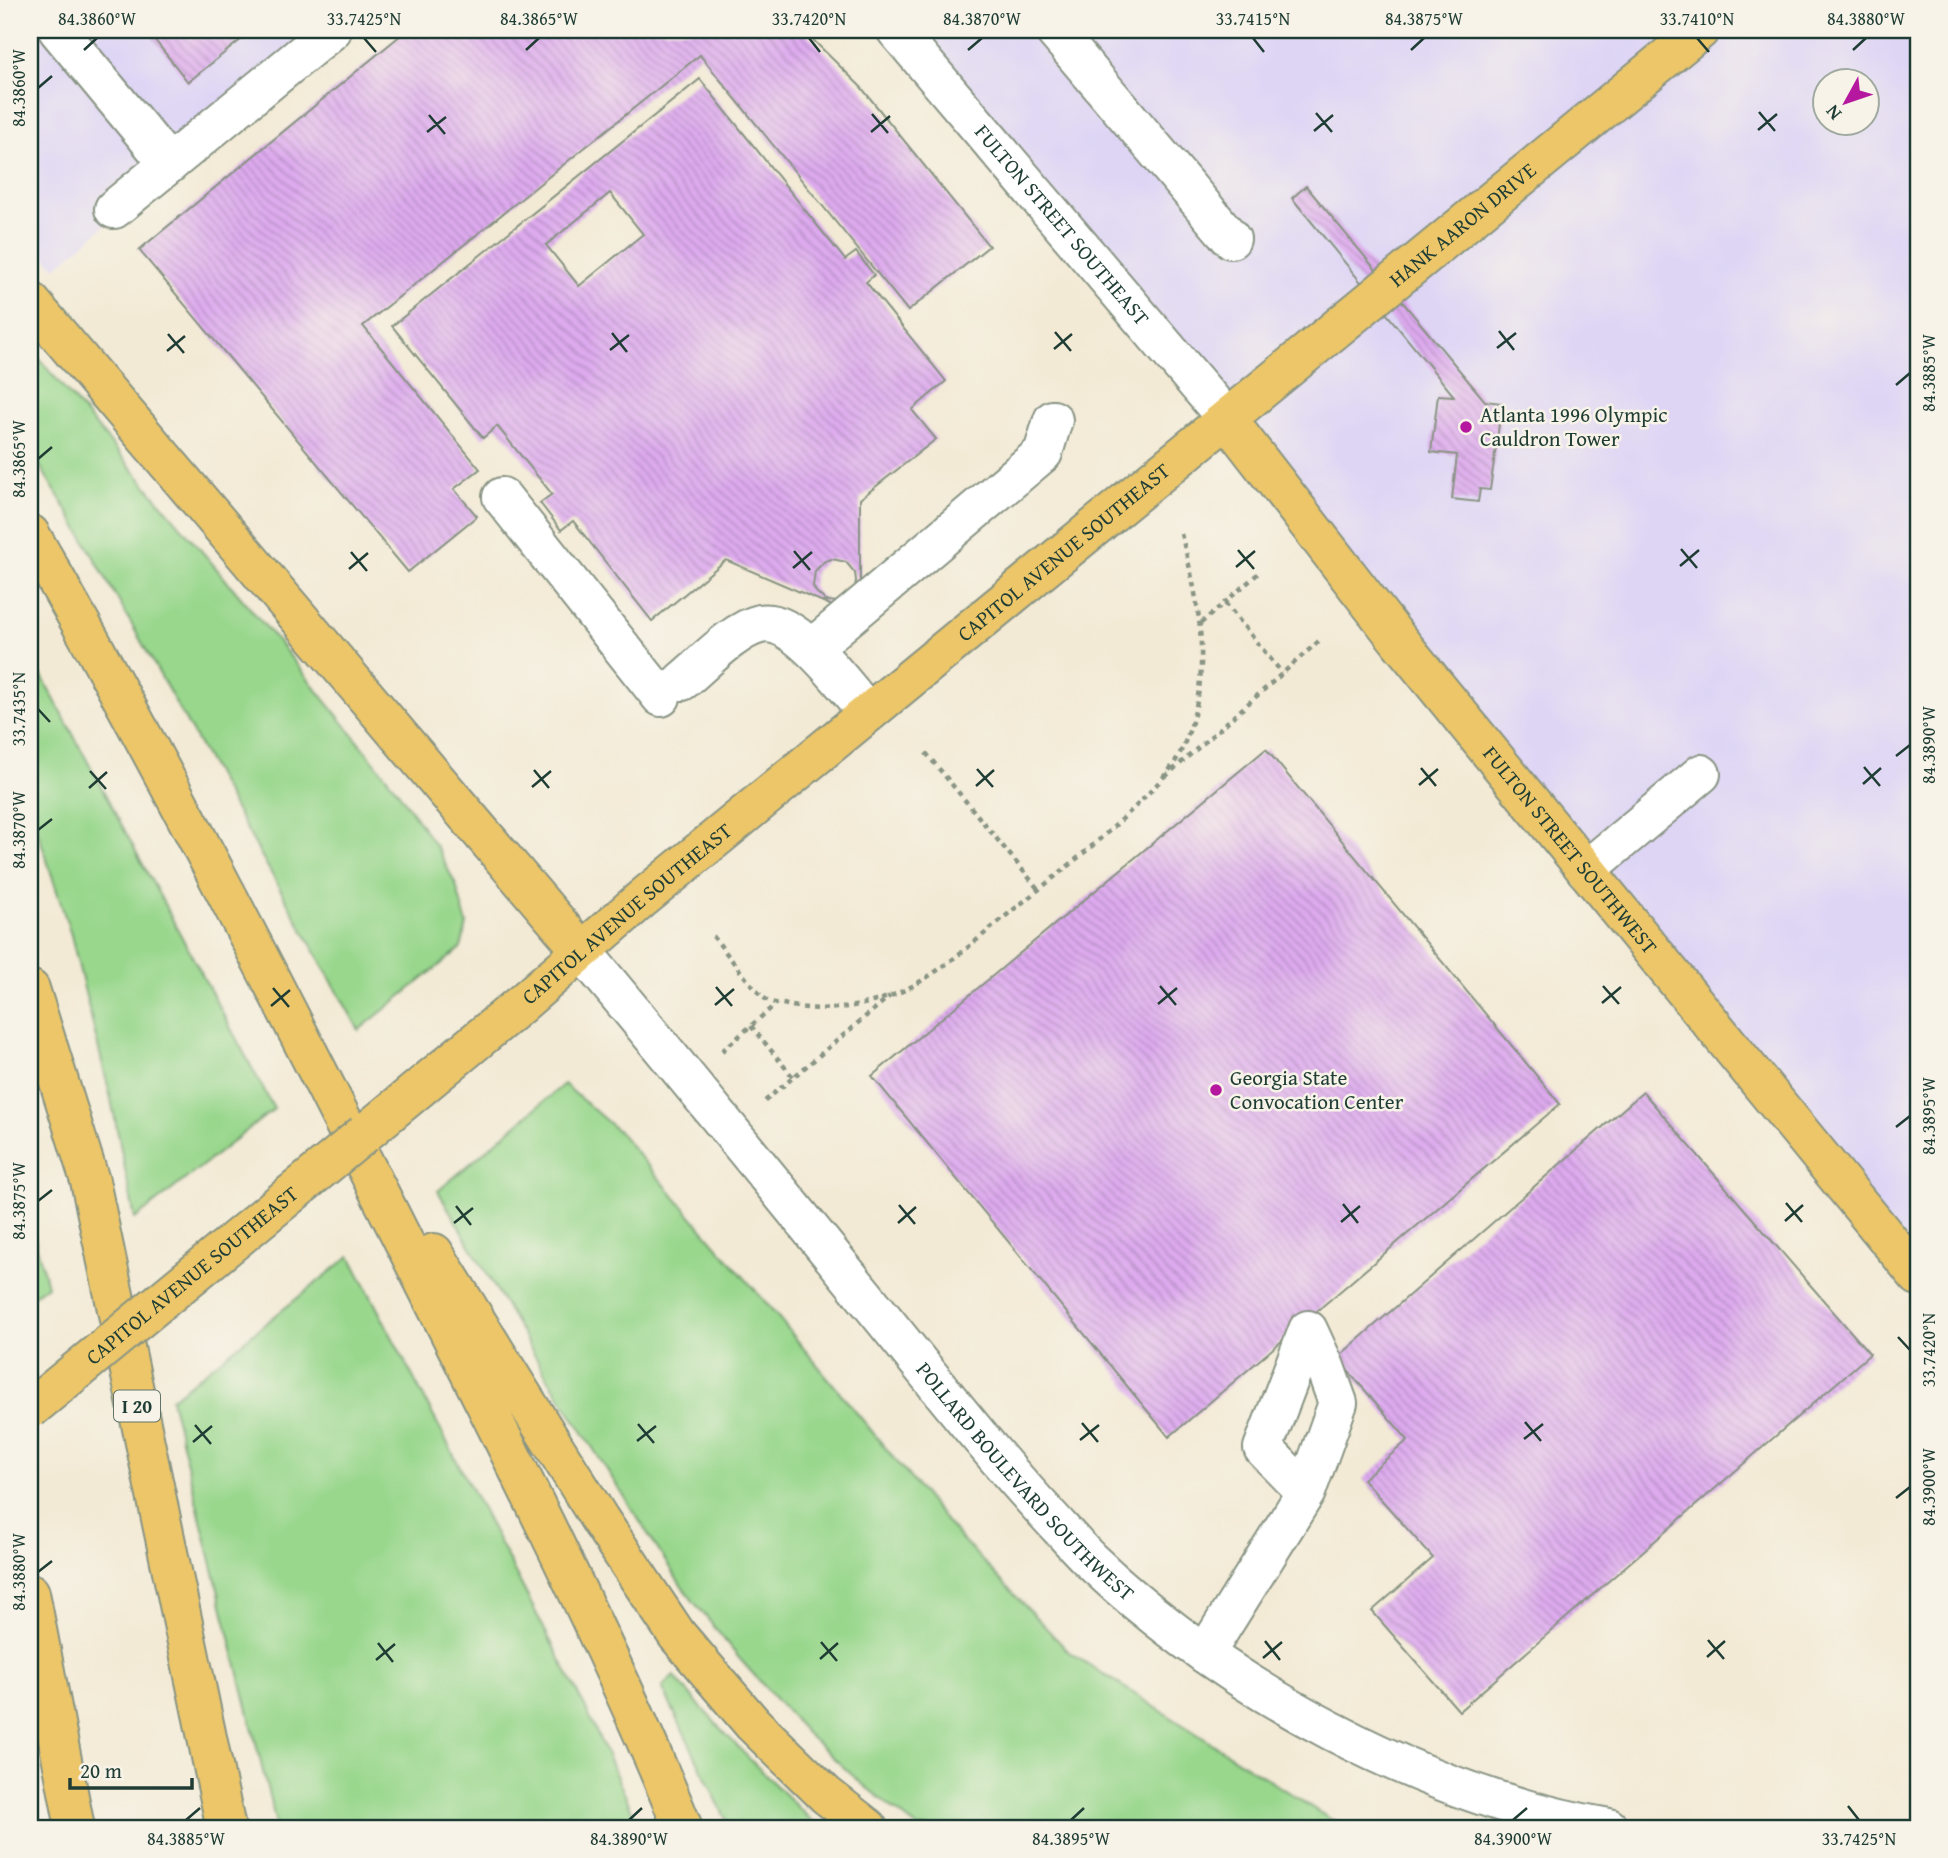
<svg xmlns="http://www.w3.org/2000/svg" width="1948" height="1858" font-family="'Gentium Book Plus',serif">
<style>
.built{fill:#ded5f5;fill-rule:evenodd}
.green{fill:#98d78c;stroke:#5c8a60;stroke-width:2}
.building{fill:url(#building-back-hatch);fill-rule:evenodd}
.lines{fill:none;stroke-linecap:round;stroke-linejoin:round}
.minor-casing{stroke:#899484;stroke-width:42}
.major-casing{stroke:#899484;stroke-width:42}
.highway-casing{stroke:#899484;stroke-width:42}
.path{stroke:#899484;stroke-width:4.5;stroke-dasharray:5 5;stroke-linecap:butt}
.minor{stroke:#fff;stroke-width:38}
.major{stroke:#ecc669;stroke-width:38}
.highway{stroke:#ecc669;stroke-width:38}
.major-bridge-casing{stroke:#899484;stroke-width:42;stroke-linecap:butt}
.major-bridge{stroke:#ecc669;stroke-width:38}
.ticks{fill:none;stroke:#1f3d34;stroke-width:2.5}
.poi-dot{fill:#b5179e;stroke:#f7f3e8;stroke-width:2.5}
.labels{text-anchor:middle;stroke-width:5;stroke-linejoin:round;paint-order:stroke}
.shield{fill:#f7f3e8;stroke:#60746a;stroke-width:2}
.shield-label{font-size:19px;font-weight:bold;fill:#1f3d34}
.street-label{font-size:21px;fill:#1f3d34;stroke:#f7f3e8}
.poi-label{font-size:21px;fill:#1f3d34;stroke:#f7f3e8;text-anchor:start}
.neatline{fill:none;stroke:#1f3d34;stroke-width:2.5}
.ticks-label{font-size:18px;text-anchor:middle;fill:#1f3d34}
</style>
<defs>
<pattern id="building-back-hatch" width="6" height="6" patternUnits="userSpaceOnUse" patternTransform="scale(1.75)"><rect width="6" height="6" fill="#deaaef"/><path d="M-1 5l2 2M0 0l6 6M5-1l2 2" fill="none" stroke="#b38cc2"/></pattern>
</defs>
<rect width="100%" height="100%" fill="#f7f3e8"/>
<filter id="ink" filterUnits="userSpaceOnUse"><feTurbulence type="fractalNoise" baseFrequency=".0143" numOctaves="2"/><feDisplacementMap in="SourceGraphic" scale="14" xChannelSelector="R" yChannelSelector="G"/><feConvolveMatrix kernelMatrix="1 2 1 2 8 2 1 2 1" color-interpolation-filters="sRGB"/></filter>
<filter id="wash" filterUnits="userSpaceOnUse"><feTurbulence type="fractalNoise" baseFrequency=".00686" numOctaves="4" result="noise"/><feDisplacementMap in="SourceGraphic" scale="28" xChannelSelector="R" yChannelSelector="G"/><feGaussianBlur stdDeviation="1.57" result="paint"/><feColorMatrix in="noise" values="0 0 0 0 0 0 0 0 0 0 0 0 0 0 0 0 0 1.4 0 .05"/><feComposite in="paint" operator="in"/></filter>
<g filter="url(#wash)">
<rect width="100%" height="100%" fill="#f3ead5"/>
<path class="built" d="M30,30H338L55,268L30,239Z
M889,30H1918V1277ZM1826,80H1868V122H1826Z"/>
<path class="green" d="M30,348L281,645L397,790L437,848L456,885L467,924L461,948L359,1030L76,525L30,450Z
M30,654L274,1109L135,1219L111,1099L71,935L30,807Z
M564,1084L619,1132L768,1305L953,1530L1069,1652L1330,1819L1355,1828H918L862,1784L806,1733L739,1658L682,1587L548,1378L438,1191Z
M30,1219L47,1286L30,1298Z
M350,1256L585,1707L640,1828H277L171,1399Z
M674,1676C719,1730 769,1779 819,1828H730L662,1687Z"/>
<g id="blocks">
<path class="building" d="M147,30H253L188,82Z
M407,30H803L861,87L989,246L908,311L700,55L363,326L480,469L454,489L477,516L408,572L139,250Z
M700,79L845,260L856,252L874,275L866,282L946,381L912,410L936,439L860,499V589L835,607L726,560L652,621L573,521L561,530L540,503L552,494L497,426L483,438L392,326ZM610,193L643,234L579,286L546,245ZM832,559L846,562L855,573L856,580L855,588L840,602L826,601L816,592L813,586L815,571L825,561Z
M1306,186L1485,401L1502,403L1490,490L1480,489L1478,502L1452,499L1457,455L1431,452L1438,395L1454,396L1292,198Z
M1266,749L1560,1104L1169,1437L872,1076Z
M1643,1092L1870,1354L1459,1711L1372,1611L1433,1558L1363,1479L1408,1440L1337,1358Z"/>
</g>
</g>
<g filter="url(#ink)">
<use href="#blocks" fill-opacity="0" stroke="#899484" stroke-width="2"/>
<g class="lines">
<defs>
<g id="minor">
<path d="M58,30L169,164"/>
<path id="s1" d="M896,30L1227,419"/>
<path d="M1054,30L1231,239"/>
<path d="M114,209L332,30"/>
<path d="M502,497L661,697"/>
<path d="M812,648L1043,453L1053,420"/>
<path d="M682,681C703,664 734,630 760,624C796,616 847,689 868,713"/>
<path d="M1586,870L1701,774"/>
<path id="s2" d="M581,950C678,1066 773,1183 868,1300C927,1372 984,1446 1047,1514C1061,1529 1075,1545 1090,1560C1226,1689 1423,1796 1609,1828"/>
<path d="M1205,1654L1306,1492L1338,1403L1325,1367L1308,1330L1263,1448L1306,1492"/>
</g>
<g id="major">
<path id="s3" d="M1227,419L1400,642L1918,1276"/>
<path id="s4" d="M364,1134L521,1004L643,898L1700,30"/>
</g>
<path id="highway" d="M30,301L581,950
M30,534C167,772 291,1017 414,1262C508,1449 604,1635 683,1828
M30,989L90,1181L226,1828
M434,1253L600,1520L677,1635L753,1724L826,1795L868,1828
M30,1593L75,1828"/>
</defs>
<use href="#minor" class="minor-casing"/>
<use href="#major" class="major-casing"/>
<use href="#highway" class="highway-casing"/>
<path class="path" d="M1225,603L1282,673
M1201,623L1261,571
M926,753L1039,890
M1165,777L1319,641
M713,936C722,947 758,996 767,1000C771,1003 778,1003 783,1004C825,1015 878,1006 916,984C951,964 982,935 1013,910C1056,876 1099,842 1138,804C1153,788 1172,771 1181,751C1214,680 1201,606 1181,534
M751,1026L793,1077
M722,1051L777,1003
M765,1101L890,996"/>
<use href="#minor" class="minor"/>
<use href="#major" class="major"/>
<use href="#highway" class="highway"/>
<defs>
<g id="major-bridge">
<path id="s5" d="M30,1409L364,1134"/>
</g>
</defs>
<use href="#major-bridge" class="major-bridge-casing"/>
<use href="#major-bridge" class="major-bridge"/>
</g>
</g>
<path class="ticks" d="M364,38L376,52M809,38L820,52M1253,38L1264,52M1697,38L1709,52M84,50L97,38M526,50L539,38M968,50L982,38M1411,50L1424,38M1853,50L1866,38M38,88L52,76M1759,112L1775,131M1316,113L1332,132M872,114L888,133M429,115L445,134M1758,130L1777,114M1314,131L1333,115M427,132L446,117M871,132L890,116M1499,331L1514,350M1055,332L1071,351M612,333L627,352M168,334L184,353M1497,348L1516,333M1054,349L1072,334M610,350L629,335M167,351L185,336M1896,385L1910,373M38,459L52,447M1681,549L1697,568M1238,550L1254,569M794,551L810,570M351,552L367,571M1680,566L1699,550M1236,567L1255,551M793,568L812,552M349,569L368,553M38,709L50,722M1896,756L1910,745M1864,767L1880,786M1421,768L1436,786M977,769L993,787M534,770L549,788M90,771L106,789M1863,784L1881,768M1419,785L1438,769M976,786L994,770M532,787L551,771M89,788L107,772M38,830L52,819M1160,986L1176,1005M1603,986L1619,1004M716,987L732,1006M273,988L289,1007M1602,1003L1621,987M1158,1004L1177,988M715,1005L734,989M271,1006L290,990M1896,1127L1910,1116M38,1201L52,1190M1786,1203L1802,1222M1343,1204L1358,1223M899,1205L915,1224M456,1206L471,1225M1785,1221L1803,1205M1341,1222L1360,1206M454,1223L473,1208M898,1223L916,1207M1898,1337L1910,1350M1525,1422L1541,1441M1082,1423L1098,1442M638,1424L654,1443M195,1425L211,1444M1524,1439L1543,1424M1080,1440L1099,1425M637,1441L656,1426M193,1442L212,1426M1896,1498L1910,1487M38,1572L52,1561M1708,1640L1724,1659M1265,1641L1280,1660M821,1642L837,1661M378,1643L393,1662M1707,1657L1725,1641M1263,1658L1282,1642M820,1659L838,1643M376,1660L395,1644M1848,1806L1859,1820M186,1820L200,1808M629,1820L642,1808M1071,1820L1084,1808M1513,1820L1527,1808"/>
<g class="poi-dot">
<circle cx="1466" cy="427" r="7"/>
<circle cx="1216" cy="1090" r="7"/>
</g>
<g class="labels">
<rect class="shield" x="114" y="1390.5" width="46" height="31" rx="5"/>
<g class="shield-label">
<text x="137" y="1413">I 20</text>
</g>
<g class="street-label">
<text dy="7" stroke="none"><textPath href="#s4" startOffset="1426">HANK AARON DRIVE</textPath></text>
<text dy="7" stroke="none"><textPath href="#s1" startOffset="256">FULTON STREET SOUTHEAST</textPath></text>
<text dy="7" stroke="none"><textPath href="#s4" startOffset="910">CAPITOL AVENUE SOUTHEAST</textPath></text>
<text dy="7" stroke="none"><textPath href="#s3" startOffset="551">FULTON STREET SOUTHWEST</textPath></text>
<text dy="7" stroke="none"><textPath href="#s4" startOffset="343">CAPITOL AVENUE SOUTHEAST</textPath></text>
<text dy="7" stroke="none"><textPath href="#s5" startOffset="210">CAPITOL AVENUE SOUTHEAST</textPath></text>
<text dy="7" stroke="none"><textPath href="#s2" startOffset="693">POLLARD BOULEVARD SOUTHWEST</textPath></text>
</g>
<g class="poi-label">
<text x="1480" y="422">Atlanta 1996 Olympic<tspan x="1480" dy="24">Cauldron Tower</tspan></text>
<text x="1230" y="1085">Georgia State<tspan x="1230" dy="24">Convocation Center</tspan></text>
</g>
</g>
<rect width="1948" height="1858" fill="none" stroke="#f7f3e8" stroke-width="77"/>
<g transform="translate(1846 102) rotate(230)"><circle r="33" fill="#f7f3e8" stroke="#a1aaa0" stroke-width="2"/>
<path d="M0-5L12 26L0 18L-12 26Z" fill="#b5179e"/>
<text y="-10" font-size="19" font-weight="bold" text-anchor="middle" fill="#1f3d34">N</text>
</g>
<path d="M70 1778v10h122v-10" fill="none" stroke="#1f3d34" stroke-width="3.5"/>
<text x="80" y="1778" font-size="21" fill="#1f3d34" stroke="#f7f3e8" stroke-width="5" paint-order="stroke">20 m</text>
<rect x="38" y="38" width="1872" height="1782" class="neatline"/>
<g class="ticks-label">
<text x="97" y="25">84.3860°W</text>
<text x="364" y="25">33.7425°N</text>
<text x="539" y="25">84.3865°W</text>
<text x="809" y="25">33.7420°N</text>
<text x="982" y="25">84.3870°W</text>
<text x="1253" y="25">33.7415°N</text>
<text x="1424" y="25">84.3875°W</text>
<text x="1697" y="25">33.7410°N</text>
<text x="1866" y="25">84.3880°W</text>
<text transform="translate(19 88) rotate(-90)" y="6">84.3860°W</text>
<text transform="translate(1929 373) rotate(-90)" y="6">84.3885°W</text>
<text transform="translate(19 459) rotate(-90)" y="6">84.3865°W</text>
<text transform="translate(19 709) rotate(-90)" y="6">33.7435°N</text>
<text transform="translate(1929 745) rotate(-90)" y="6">84.3890°W</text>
<text transform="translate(19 830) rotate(-90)" y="6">84.3870°W</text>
<text transform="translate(1929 1116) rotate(-90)" y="6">84.3895°W</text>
<text transform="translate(19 1201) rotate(-90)" y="6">84.3875°W</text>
<text transform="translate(1929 1350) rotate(-90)" y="6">33.7420°N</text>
<text transform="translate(1929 1487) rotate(-90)" y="6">84.3900°W</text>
<text transform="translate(19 1572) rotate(-90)" y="6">84.3880°W</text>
<text x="186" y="1845">84.3885°W</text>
<text x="629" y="1845">84.3890°W</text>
<text x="1071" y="1845">84.3895°W</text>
<text x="1513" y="1845">84.3900°W</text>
<text x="1859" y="1845">33.7425°N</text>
</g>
</svg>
